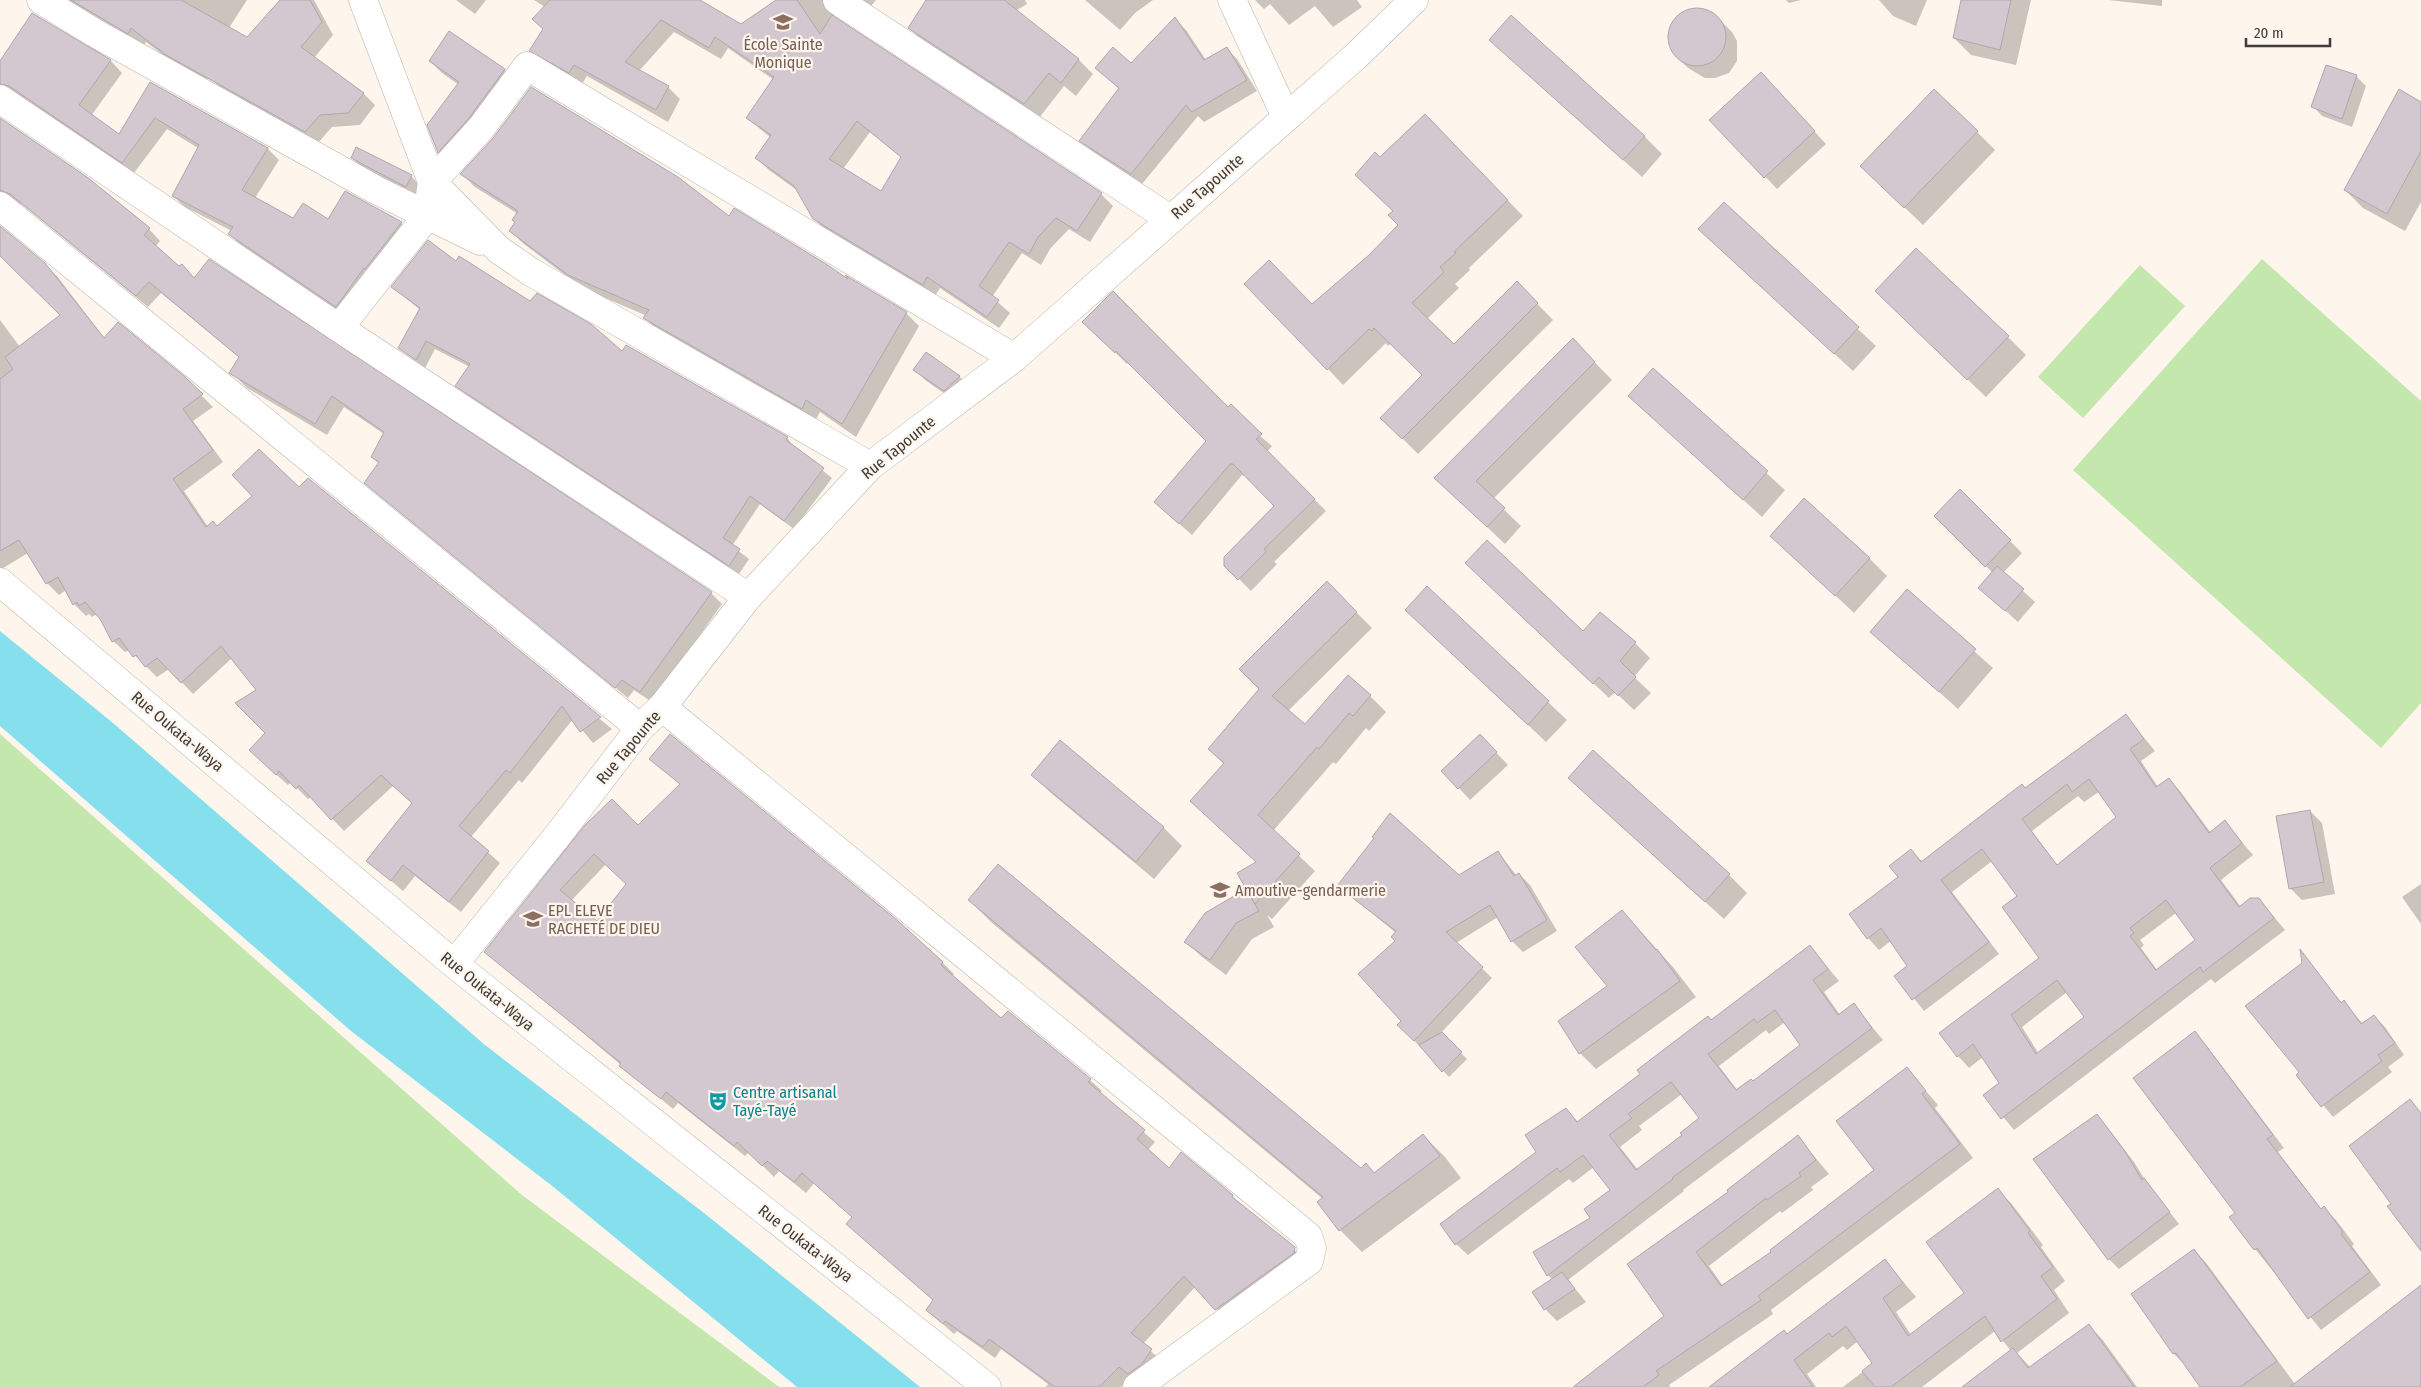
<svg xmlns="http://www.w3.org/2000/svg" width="2421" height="1387" font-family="'Fira Sans Condensed',sans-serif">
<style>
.green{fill:#c3e7ad}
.water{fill:#86dfed}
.shadow{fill:#0003;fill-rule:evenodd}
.building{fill:#d3c8cf;stroke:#b1a6ad;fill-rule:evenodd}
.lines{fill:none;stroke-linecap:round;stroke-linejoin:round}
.street-casing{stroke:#bbb3aa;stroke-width:29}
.secondary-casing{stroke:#bbb3aa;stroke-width:29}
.street{stroke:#fff;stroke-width:28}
.secondary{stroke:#fff;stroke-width:28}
.labels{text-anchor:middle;stroke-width:4.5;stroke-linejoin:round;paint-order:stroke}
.education-label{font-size:16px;fill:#785e54;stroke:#fef5ec;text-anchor:start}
.street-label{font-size:16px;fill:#3e3a37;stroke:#fef5ec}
.culture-label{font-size:16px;fill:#0d838f;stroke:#fef5ec;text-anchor:start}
</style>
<rect width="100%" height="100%" fill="#fef5ec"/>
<path class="green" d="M2262,259L2421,401V703L2381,748L2073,470Z
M2140,265L2185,306L2083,418L2038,377Z
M0,734L522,1195L779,1387H0Z"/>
<path class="water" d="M0,631L113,723L485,1045L704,1213L920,1387H797L551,1185L351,1031L0,726Z"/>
<path class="shadow" d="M64,0H247L227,31L232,37L205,82L182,69L146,42L143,47Z
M281,0H314L333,35L314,58L363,93L375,105L360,125L332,127L317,144L223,91L212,79Z
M456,0H486L475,14Z
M534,0H697L741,25L778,0H840L833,11L834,18L1101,194L1113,206L1090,242L1069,229L1050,249L1041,265L1022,253L992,297L1010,313L999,328L940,288L935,296L826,231L814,218L798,191L769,170L756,158L771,138L747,118L774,80L728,48L721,59L674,32L639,71L668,87L680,99L668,122L587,76L582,84L543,63L531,51L544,30L545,7ZM870,132L902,158L881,193L843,169Z
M861,0H876L871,6Z
M928,0H1025L1027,4L1015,11L1079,60L1093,74L1076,96L1064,86L1039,118L924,43L910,28Z
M1085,0H1153L1135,13L1120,30Z
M1255,0H1357L1362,7L1333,27L1315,6L1289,25L1270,4L1264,9Z
M1786,0H1801L1789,3Z
M1879,0H1927L1916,26L1893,16Z
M1962,0H2031L2016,65L1971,55L1954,38Z
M2108,0H2162V6Z
M1693,9H1703L1720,20L1732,32L1737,41V61L1729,73L1715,78H1705L1688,68L1675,55L1669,37L1676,19L1684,12Z
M32,14L111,61L122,73L91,116L119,136L151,83L268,149L279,160L255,198L293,220L329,221L346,192L401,223L413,235L348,318L241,246L230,234L232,231L185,207L173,196L198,148L167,129L134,173L0,101V60L2,61Z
M1175,19L1186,30L1206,60L1226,48L1237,59L1257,91L1204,122L1198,116L1142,184L1092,151L1081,140L1119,89L1097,68L1131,64Z
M449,33L504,70L516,82L450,164L439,152L459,85L442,73L430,61Z
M1509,57L1644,136L1662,154L1642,177Z
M2326,66L2357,77L2366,86L2352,127L2322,116L2313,106Z
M1773,86L1826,144L1777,189L1711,120Z
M2421,103V202L2405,231L2363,208L2345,190Z
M0,119L149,229L160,241L155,247L195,279L711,593L722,604L652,702L634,690L628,698L366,482L379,464L372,457L384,434L344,407L327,435L247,388L231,372L240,358L161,293L148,307L23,205L13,201L0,207Z
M1440,131L1523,216L1469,268L1470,270L1455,284L1459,288L1427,319L1454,346L1517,283L1553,320L1418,454L1382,418L1424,376L1391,343L1388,346L1386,343L1343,385L1328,369L1312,305L1369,256L1400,225L1380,159Z
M1977,132L1995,150L1923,225L1880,184Z
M356,149L411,176L423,188L418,198L364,170L352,158Z
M462,174L729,217L906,313L919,326L856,437L820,412L815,421L658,331L645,318L647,316L582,288L524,244L510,231L516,222L518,214L475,187Z
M1724,204L1876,346L1853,371L1718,247Z
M0,228L57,276L105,339L183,377L213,407L193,421L223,462L184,491L208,527H217L299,489L308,479L612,729L593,743L573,719L522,783L519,780L471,837L500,863L461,912L415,876L403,891L368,861L413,803L393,786L344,831L311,797L308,799L291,782L288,785L262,762L267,733L258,690L232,658L193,694L169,669L157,677L129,650L125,652L113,641L97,614L92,617L89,614L86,616L74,604L66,590L59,595L47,583L28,553L0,570V320L20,347L62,315L0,254Z
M456,262L623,353L787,438L795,448L832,478L794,529L760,504L732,546L749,559L739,574L466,394L457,385L470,367L435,349L425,368L399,348L420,310L393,287Z
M1894,309L2008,337L2026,355L1986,397Z
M1084,322L1228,409L1272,446L1267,452L1326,511L1274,562L1277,564L1251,591L1225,565L1275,506L1246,476L1242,475L1192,535L1167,513L1208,441L1129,362L1127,364Z
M1573,340L1612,380L1493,499L1521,526L1505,544L1453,495Z
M927,354L960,377L970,387L955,401L925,380L915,369Z
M1653,370L1785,490L1762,517L1630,396Z
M1960,491L2022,553L2003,573L2035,602L2018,622L1980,588L1993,573L1936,516Z
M1772,536L1869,558L1887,576L1854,613Z
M1482,578L1583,633L1635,643L1650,658L1634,677L1651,693L1634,710L1615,692L1609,698Z
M1327,583L1372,628L1288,711L1305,725L1370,696L1386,712L1369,731L1366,728L1336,764L1333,762L1273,831L1315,871L1272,919L1267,915L1274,927L1252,939L1226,975L1202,957L1186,942L1248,889L1257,863L1224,764L1209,749L1261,689Z
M1427,588L1567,720L1546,742L1425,628Z
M1907,591L1993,668L1958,709L1872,632Z
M2126,716L2155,751L2141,761L2158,787L2169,779L2180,791L2211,833L2225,822L2253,855L2221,880L2241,907L2259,899L2285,930L2215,983L2211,979L2014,1130L1985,1095L2001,1083L1983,1057L1969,1068L1958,1056L2041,958L2018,896L1992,861L1952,892L1999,954L1924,1011L1896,976L1909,966L1892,940L1879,950L1868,938L1911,851L1923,862ZM2100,791L2118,818L2058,866L2032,831L2078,796L2084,802ZM2176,913L2197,940L2157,970L2141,948L2144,945L2140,940ZM2067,992L2086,1017L2039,1054L2022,1027Z
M1492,748L1508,765L1470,800L1459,788Z
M651,759L897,921L943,963L954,974L952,976L1001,1020L1009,1013L1090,1080L1102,1091L1099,1093L1155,1142L1148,1150L1169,1169L1232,1196L1306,1260L1227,1321L1196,1286L1143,1344L1163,1362L1131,1377L1121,1387H1046L1048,1384L1001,1349L995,1358L957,1331L954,1334L927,1310L934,1301L853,1218L814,1183L806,1193L779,1171L774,1177L749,1152L745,1156L678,1103L673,1109L486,951L586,826H638L681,785ZM606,864L627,884L597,923L571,901Z
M1033,775L1164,828L1182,846L1154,879L1051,793Z
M1588,796L1729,875L1747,893L1724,919Z
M2310,811L2322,823L2335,894L2302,900L2290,888Z
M1498,852L1517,876L1519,874L1530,885L1557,931L1523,952L1512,941L1498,917L1456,943L1492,978L1441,1033L1467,1059L1449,1077L1399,1025L1403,1021L1396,933L1339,886L1459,877Z
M2421,884V924L2402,897Z
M969,900L1361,1169L1366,1165L1375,1173L1423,1135L1445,1157L1461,1178L1362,1252L1340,1230L1323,1199L991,922Z
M1622,911L1673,967L1696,997L1596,1069L1580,1053L1560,1022L1609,986Z
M1810,946L1839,981L1824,992L1840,1015L1854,1005L1883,1040L1683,1190L1684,1191L1568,1280L1586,1302L1557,1321L1545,1309L1534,1293L1553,1280L1548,1275L1612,1190L1594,1167L1573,1183L1569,1179L1468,1255L1456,1244L1442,1225L1538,1152L1566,1110L1578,1122ZM1785,1022L1801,1045L1753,1082L1738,1091L1719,1066L1766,1030L1769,1034ZM1682,1094L1701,1119L1683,1135L1638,1170L1620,1147L1642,1130L1639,1126Z
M2301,953L2342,1003L2344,1002L2363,1024L2374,1016L2385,1027L2404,1055L2388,1067L2392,1072L2333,1117L2298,1075L2301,1073L2303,964Z
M2194,1033L2206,1045L2284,1148L2278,1152L2322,1210L2324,1208L2336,1220L2354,1244L2352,1246L2381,1285L2321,1330L2255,1249L2236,1213Z
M1907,1069L1938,1105L1935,1108L1973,1158L1771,1310L1773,1314L1669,1385L1670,1387H1575L1665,1316L1629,1264L1730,1192L1798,1137L1829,1174L1811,1187L1813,1190L1782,1213L1780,1211L1709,1266L1723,1286L1773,1252L1876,1171Z
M2097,1116L2107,1127L2134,1162L2147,1183L2179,1224L2119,1269L2109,1259Z
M1997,1190L2011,1203L2043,1245L2041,1247L2065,1281L2054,1290L2069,1313L2017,1353L2031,1368L2089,1326L2102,1339L2137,1387H1963L2011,1351L1995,1331L1922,1387H1843L1874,1363L1858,1341L1847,1350L1843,1346L1807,1374L1816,1387H1711L1787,1335L1885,1260L1916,1297L1896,1312L1911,1335L1966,1293Z
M2194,1250L2207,1264L2295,1384L2421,1287V1387H2201L2187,1367L2174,1354Z"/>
<path class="building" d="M71,0H181L247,37L280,0H310L322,22L301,47L364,93L348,113L320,115L305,132L166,55L131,28L128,34Z
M550,0H700L741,24L776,0H797L820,34L832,15L1102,193L1077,231L1056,218L1038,237L1029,254L1009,242L979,286L999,300L987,317L927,277L923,285L813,219L794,186L755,158L771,135L746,118L774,77L715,37L709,48L661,20L625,62L669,86L656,110L574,65L569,73L529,51L543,29L532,19ZM857,121L901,157L881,191L829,159Z
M926,0H1004L1079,59L1061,83L1049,73L1024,104L908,28Z
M1961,0H2011L2000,50L1953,38Z
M1668 37a29 29 0 1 1 58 0a29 29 0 1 1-58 0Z
M32,13L111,60L79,105L119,134L150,82L268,148L242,190L293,218L303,203L328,219L345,191L402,222L365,269L364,268L336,307L228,234L233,227L172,196L199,145L155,118L122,163L9,86L0,84V61Z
M1511,15L1645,136L1623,160L1489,40Z
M1175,17L1204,60L1227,47L1247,80L1192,112L1186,105L1131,174L1079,141L1119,88L1095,68L1113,47L1131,63Z
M449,31L505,69L469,118L438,153L427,125L459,82L429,61Z
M2326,65L2357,75L2342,119L2311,107Z
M1761,72L1815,131L1764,178L1709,120Z
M531,87L678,177L729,216L734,208L826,264L848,279L845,275L907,312L842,424L806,400L802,409L643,318L649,310L568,275L509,231L515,222L512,220L518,211L460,174L494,137Z
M1934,89L1978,131L1904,208L1860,166Z
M2399,89L2421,102V151L2387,214L2344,190Z
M1425,114L1508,200L1454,252L1456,253L1440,267L1444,272L1412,303L1454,344L1517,281L1538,303L1402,439L1380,418L1422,375L1374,328L1372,331L1369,329L1327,370L1244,284L1269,260L1312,304L1369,255L1398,225L1388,215L1393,211L1355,175L1375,152L1380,157Z
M0,118L87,177L150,228L144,235L179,266L182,264L194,278L209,259L712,592L640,692L622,680L615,688L364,483L379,462L371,457L384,432L332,396L315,424L234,376L229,373L239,357L149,282L136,296L10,194L0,190Z
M356,147L412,175L406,187L351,158Z
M1724,202L1859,327L1834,354L1698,229Z
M0,226L45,263L104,338L118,322L184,376L203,394L183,409L213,450L173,479L206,527L213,521L217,526L252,496L232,475L259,449L299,487L308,478L601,717L580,732L562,706L510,773L506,770L459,826L489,851L449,902L403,865L391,881L366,861L412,803L381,775L331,820L299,785L296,789L279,771L276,775L249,750L265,733L235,703L256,690L221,646L181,683L157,658L145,667L136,655L133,657L119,638L112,642L100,619L85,602L79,606L77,602L73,605L58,577L46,584L19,540L0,551V379L13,369L5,357L60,315L0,256Z
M428,240L456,261L459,256L530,301L537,293L591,324L622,351L626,345L788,437L786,440L824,468L784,521L750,496L723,538L740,549L729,566L455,386L470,364L426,341L416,360L398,348L420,308L391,287Z
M1916,248L2009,336L1967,380L1875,291Z
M1113,291L1228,407L1231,404L1262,434L1256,439L1315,499L1264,549L1266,552L1238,580L1224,566V557L1274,506L1233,464H1230L1179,524L1154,502L1206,441L1116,351L1115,353L1082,322Z
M1573,338L1595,362L1476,481L1505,508L1487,527L1434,478Z
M926,352L960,376L944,391L913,370Z
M1653,368L1768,471L1743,500L1628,396Z
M1960,489L2011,540L1985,567L1934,516Z
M1804,498L1870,558L1835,596L1770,536Z
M1487,540L1583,631L1600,612L1636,642L1620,661L1636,677L1618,696L1599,677L1593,684L1465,563Z
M1997,566L2024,589L2005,611L1978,588Z
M1327,581L1357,612L1272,696L1305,724L1348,675L1371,695L1353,716L1349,713L1319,749L1317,747L1258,815L1300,854L1255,904L1249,894L1259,911L1236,923L1210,960L1184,942L1205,913L1246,889L1237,873L1256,862L1190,801L1224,763L1208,749L1259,689L1239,669Z
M1427,586L1549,701L1528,725L1405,610Z
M1907,589L1976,649L1939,692L1870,632Z
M2126,714L2144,739L2130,749L2156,787L2169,778L2209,833L2225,820L2242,843L2210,868L2239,907L2250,898H2259L2274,918L2203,972L2200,967L2001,1119L1983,1095L1999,1083L1973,1044L1957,1057L1939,1033L2039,958L2002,907L2017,896L1982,849L1941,880L1989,942L1912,1000L1894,976L1907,966L1881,928L1867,939L1849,914L1898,877L1889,866L1911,849L1921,862L2022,784L2025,788ZM2089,779L2116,817L2057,865L2022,819L2067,784L2072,792ZM2166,900L2195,940L2156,970L2130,936L2134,933L2130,928ZM2057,980L2084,1017L2036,1054L2011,1015Z
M670,734L897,920L943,962L941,965L1001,1018L1008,1011L1091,1079L1088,1082L1145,1130L1137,1139L1169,1168L1181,1152L1233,1195L1232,1197L1295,1247L1294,1253L1215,1310L1184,1276L1131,1333L1152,1349L1142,1364L1128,1374L1119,1367L1099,1387H1055L989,1339L983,1347L945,1321L943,1324L926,1310L933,1300L846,1224L852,1217L802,1173L794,1182L767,1161L762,1166L737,1142L734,1146L666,1092L661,1099L619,1066L621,1063L484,952L585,825L612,799L638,825L680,784L649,759ZM594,854L626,884L597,921L560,890Z
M1480,734L1497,752L1458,789L1441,771Z
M1060,740L1164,827L1136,862L1031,775Z
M1593,750L1730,874L1705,902L1568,778Z
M2310,810L2324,882L2289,889L2276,816Z
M1390,813L1459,875L1498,851L1514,876L1519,873L1547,920L1511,942L1490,905L1446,932L1483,967L1414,1041L1397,1025L1401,1021L1358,974L1395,941L1391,937L1396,931L1337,886L1374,838L1372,837Z
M998,864L1361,1168L1366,1163L1374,1173L1423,1134L1440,1156L1339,1231L1317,1202L1323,1197L968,900Z
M1622,910L1656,950L1657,949L1680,981L1579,1054L1558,1021L1607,986L1575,947Z
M1810,945L1828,969L1813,980L1838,1015L1854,1003L1872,1028L1672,1178L1673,1179L1547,1276L1533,1252L1590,1218L1584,1209L1610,1190L1583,1155L1560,1172L1557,1168L1455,1245L1440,1224L1536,1152L1525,1135L1566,1108L1577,1122L1640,1074L1637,1070L1708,1016L1711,1020ZM1775,1010L1800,1045L1753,1081L1751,1079L1736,1090L1708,1054L1754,1019L1757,1023ZM1671,1082L1699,1118L1680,1133L1682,1135L1636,1170L1609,1135L1632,1118L1628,1114Z
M2300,949L2341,1003L2344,1000L2361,1024L2374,1015L2395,1043L2378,1055L2382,1061L2321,1107L2296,1075L2299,1072L2245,1006L2302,963Z
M2195,1031L2273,1135L2267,1139L2321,1209L2324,1206L2343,1232L2341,1234L2370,1272L2308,1319L2257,1248L2254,1250L2229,1217L2235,1213L2133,1078Z
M1442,1032L1462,1052L1442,1072L1419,1045Z
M1907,1067L1926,1091L1922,1094L1960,1144L1758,1296L1761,1300L1656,1371L1659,1375L1643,1387H1573L1664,1316L1627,1264L1728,1192L1727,1190L1798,1135L1816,1160L1799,1173L1801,1176L1767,1200L1766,1198L1696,1252L1721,1286L1771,1252L1770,1250L1874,1170L1836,1121Z
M2410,1099L2421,1113V1251L2387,1206L2391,1204L2349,1146Z
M2097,1114L2124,1150L2142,1180L2144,1178L2170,1212L2108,1260L2033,1159Z
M1998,1188L2030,1231L2028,1233L2053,1267L2041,1276L2057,1299L2001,1342L1985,1316L1891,1387H1875L1862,1371L1872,1363L1846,1326L1832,1337L1829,1333L1794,1360L1813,1387H1709L1784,1330L1787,1334L1885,1259L1903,1283L1883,1298L1908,1336L1964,1293L1926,1242Z
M2194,1249L2277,1361L2240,1387H2200L2176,1353L2173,1354L2131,1294Z
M1562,1272L1575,1289L1544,1310L1532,1292Z
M2421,1285V1387H2290L2399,1302Z
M2089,1324L2134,1387H1962L2013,1348L2028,1368Z"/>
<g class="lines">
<defs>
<path id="street" d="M41,0L95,33L376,190L480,241
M363,0L432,182L499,250L531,272L870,466
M837,0L1170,219
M1232,0L1286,117
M0,99L339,328L748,597
M0,206L640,728
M339,328L427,216L432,182L481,128L527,66L1014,358
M662,707L1308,1236L1312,1248L1309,1261L1137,1387"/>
<path id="secondary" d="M0,582L454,964L987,1387
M454,964L558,835L640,728L662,707L748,597L870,466L1014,358L1356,56L1414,0"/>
</defs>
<use href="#street" class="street-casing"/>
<use href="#secondary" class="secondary-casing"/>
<use href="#street" class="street"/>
<use href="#secondary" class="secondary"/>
</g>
<defs>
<symbol id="school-bare" viewBox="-9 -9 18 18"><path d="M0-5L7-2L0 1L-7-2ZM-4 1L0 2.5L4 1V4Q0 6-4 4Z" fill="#8d6e63" stroke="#fef5ec" stroke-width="2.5" paint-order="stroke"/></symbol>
<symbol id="theatre-bare" viewBox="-9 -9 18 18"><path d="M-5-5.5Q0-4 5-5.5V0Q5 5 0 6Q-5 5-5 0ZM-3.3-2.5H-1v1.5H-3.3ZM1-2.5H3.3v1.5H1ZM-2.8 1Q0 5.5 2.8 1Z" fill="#0f9aa8" stroke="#fef5ec" stroke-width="2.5" paint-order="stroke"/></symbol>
</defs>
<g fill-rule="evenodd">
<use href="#school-bare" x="769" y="8" width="28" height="28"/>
<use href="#school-bare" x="1206" y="876" width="28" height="28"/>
<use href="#school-bare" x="519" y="905" width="28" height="28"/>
<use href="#theatre-bare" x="704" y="1087" width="28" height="28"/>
</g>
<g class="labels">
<g class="education-label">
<text x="783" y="50" text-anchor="middle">École Sainte<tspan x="783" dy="18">Monique</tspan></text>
<text x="1235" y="896">Amoutive-gendarmerie</text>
<text x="548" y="916">EPL ELEVE<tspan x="548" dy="18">RACHETÉ DE DIEU</tspan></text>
</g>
<g class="street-label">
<text transform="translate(1207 186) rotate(-41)" y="6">Rue Tapounte</text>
<text transform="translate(898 447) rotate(-39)" y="6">Rue Tapounte</text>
<text transform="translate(178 731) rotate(40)" y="6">Rue Oukata-Waya</text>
<text transform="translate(628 747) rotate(-50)" y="6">Rue Tapounte</text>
<text transform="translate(488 991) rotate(39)" y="6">Rue Oukata-Waya</text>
<text transform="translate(806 1243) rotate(38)" y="6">Rue Oukata-Waya</text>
</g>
<g class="culture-label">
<text x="733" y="1098">Centre artisanal<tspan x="733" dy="18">Tayé-Tayé</tspan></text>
</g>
</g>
<path d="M2246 38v8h84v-8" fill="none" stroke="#3e3a37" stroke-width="2.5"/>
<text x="2254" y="38" font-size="15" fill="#3e3a37" stroke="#fef5ec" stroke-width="4" paint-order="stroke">20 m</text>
</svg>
